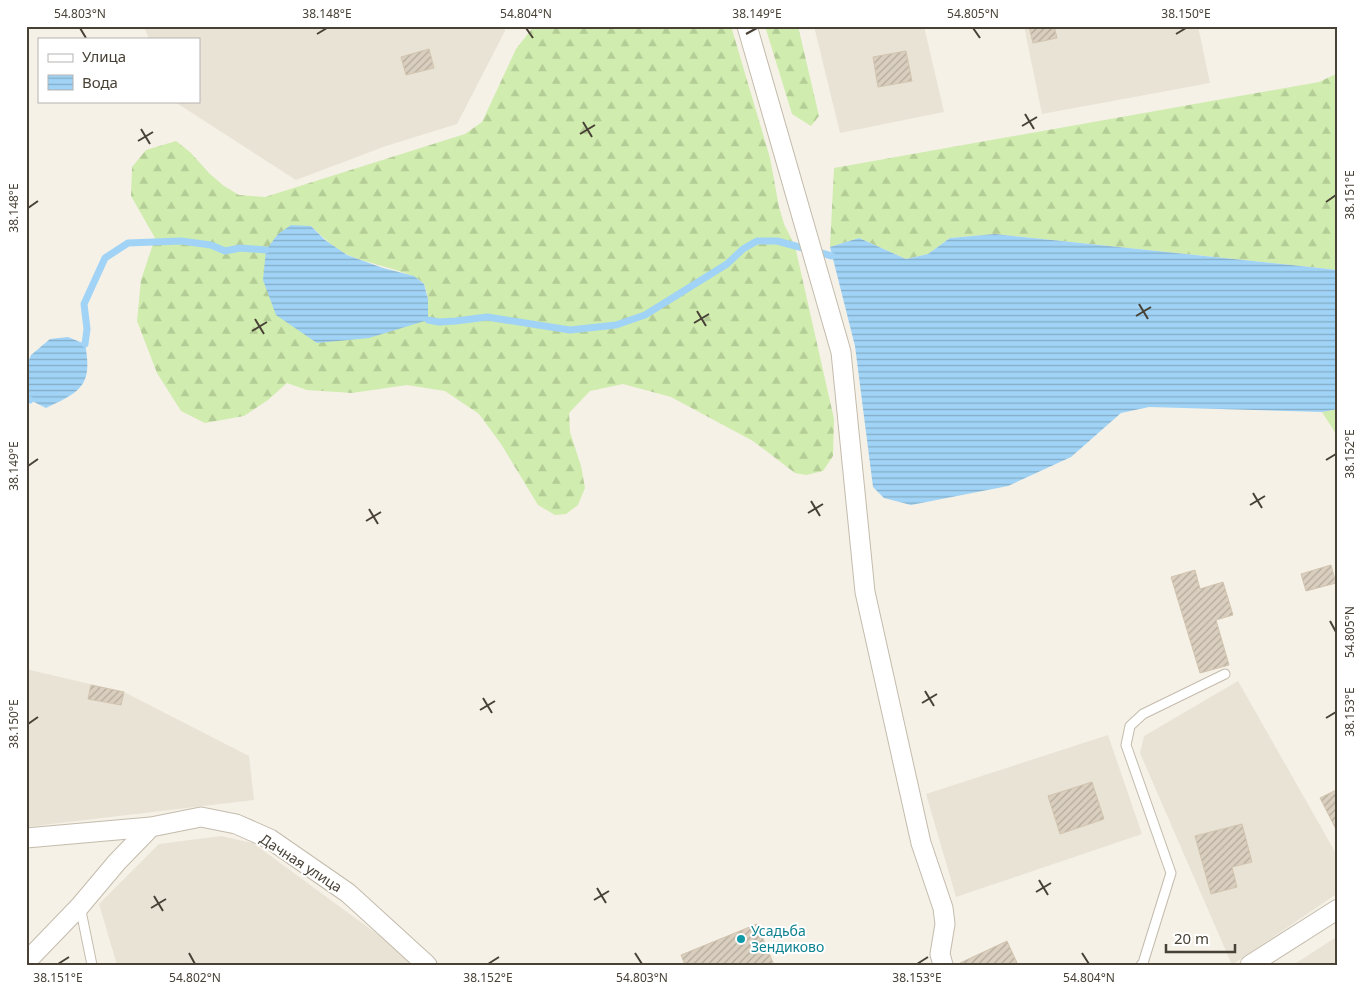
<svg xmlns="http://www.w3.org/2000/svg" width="1364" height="991" font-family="'Noto Sans',sans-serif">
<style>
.residential{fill:#e9e3d5}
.forest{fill:url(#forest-firs);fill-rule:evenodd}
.water{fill:url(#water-rules)}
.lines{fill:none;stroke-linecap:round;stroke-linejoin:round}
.stream{stroke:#a0d3f5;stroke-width:7}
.building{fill:url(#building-hatch);stroke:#d2c4af}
.service-casing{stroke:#c4bbac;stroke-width:11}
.minor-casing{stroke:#c4bbac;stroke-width:21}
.service{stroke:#fff;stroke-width:9}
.minor{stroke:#fff;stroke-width:19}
.ticks{fill:none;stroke:#484136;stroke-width:2}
.culture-dot{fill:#0f9aa8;stroke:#fff;stroke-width:2}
.labels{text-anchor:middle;stroke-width:4;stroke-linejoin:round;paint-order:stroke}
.street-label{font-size:14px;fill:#484136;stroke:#fff}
.culture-label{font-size:14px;fill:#0d838f;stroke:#fff;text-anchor:start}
.neatline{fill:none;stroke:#484136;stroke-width:2}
.ticks-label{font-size:12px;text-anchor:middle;fill:#484136}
</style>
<defs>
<pattern id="forest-firs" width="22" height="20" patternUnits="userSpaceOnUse" patternTransform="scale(1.25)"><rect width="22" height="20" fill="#d0ecae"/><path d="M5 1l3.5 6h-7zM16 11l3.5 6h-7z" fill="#b4cc96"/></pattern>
<pattern id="water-rules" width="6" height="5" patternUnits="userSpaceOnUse" patternTransform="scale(1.25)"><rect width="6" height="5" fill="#a0d3f5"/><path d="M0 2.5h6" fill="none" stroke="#84adc7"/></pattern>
<pattern id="building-hatch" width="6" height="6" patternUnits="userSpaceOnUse" patternTransform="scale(1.25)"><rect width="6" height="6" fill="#dacfbf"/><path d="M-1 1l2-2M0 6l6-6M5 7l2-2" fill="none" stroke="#b3aa9c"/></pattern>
</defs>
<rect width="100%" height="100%" fill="#f5f1e7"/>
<path class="residential" d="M146,26H503L505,31L457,124L386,146L296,180L175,102L199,101V39H149L144,27Z
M814,26H924L944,112L840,133Z
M1024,26H1198L1210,83L1042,114Z
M26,669L124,692L249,756L254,800L26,827Z
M1238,681L1338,857V893L1232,965L1140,753L1144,736Z
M1108,735L1142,834L956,897L926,794Z
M221,836L253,843L388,942L413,965H117L99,904L159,844Z
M1338,936V965H1293Z"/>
<path class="forest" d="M534,26H731L770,158L779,207L784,224L795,246L834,419L833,456L823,471L806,475L795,473L753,441L671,397L623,384L590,391L569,413L570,432L581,466L585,488L578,505L566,514L555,515L538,505L501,444L479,414L445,391L407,385L352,393L307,390L287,383L268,400L244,416L205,423L181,411L157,373L137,321L141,280L155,238L131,196L132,167L146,150L176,141L190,152L210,174L224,186L239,195L265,197L465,134L482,122L516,49ZM311,226C322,236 334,249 348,255C364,263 416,272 424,284C426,288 427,295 428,299L278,234Z
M765,26H798L819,116L811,126L792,114Z
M1338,73V270L995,234L950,238L928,254L906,259L859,238L830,247L834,168L1319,82Z
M1338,409V437L1322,412Z"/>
<path class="water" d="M291,225L311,226L325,240L347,255L383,268L414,276L424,284L428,299V320L369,338L317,343L276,315L263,280L266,250L278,234Z
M995,234L1338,270V409L1322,412L1149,407L1121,413L1071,457L1008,486L911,505L884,498L873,487L855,346L830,247L859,238L906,259L928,254L950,238Z
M68,337L85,344C93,385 81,392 46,408L30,400L26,389V368L31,355L50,339Z"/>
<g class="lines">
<path class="stream" d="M428,320L439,322L456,321L487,317L570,330L616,325L645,315L727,264L743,249L757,241H777L832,256
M85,344L87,329L84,304L105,258L128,243L181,241L211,245L225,251L240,248L266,250
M26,399L30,400"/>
</g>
<path class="building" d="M1029,26H1054L1057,38L1033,43Z
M429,49L434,68L406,75L401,57Z
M906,51L912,81L878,87L873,57Z
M1331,565L1336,583L1306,591L1301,574Z
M1195,570L1200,589L1223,582L1233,615L1216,620L1229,665L1200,673L1171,577Z
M91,685L124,692L121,705L88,699Z
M1092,782L1104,819L1060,834L1048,796Z
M1338,789V833L1320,798Z
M1242,824L1252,862L1232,867L1237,887L1211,894L1195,836Z
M757,924L774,965H685L681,955Z
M1007,941L1018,965H960V963Z"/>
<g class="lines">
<defs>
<path id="service" d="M80,906L92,965
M1141,965L1143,963L1171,873L1126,745L1130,726L1143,714L1225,674"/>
<path id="minor" d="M747,26L841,352L865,592L921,843L943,908L945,924L940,954L943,965
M26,838L151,827L201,817L236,824L270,839L348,893L427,965
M26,962L80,906L117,862L151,827
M1250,965L1338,909"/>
</defs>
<use href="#service" class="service-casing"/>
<use href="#minor" class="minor-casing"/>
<use href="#service" class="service"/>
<use href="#minor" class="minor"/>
</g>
<path class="ticks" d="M80,28L86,38M526,28L533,38M973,28L980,38M317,34L327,28M746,34L757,28M1176,34L1186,28M1025,114L1034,129M583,122L592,137M1022,126L1037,117M141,129L150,144M580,134L595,125M138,141L153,132M1326,202L1336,195M28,208L38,201M1139,304L1148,319M697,311L706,326M1136,316L1151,307M255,319L264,334M694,323L709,314M252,331L267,322M1326,460L1336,454M28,466L38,459M1253,493L1262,508M811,501L820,516M1250,505L1265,496M369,509L378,524M808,513L823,504M366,521L381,512M1330,621L1336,632M925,691L934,706M483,698L492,713M922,703L937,694M480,710L495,701M1326,718L1336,712M28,724L38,717M1039,880L1048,895M597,888L606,903M1036,892L1051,883M154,896L163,911M594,900L609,891M151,908L166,899M189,953L195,964M635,953L642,964M1082,953L1089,964M58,964L69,957M488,964L499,957M917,964L928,957"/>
<circle class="culture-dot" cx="741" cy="939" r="5"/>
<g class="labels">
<g class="street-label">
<text transform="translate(301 863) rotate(33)" y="5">Дачная улица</text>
</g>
<g class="culture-label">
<text x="751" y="936">Усадьба<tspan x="751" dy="16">Зендиково</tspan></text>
</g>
</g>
<rect width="1364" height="991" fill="none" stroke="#ffffff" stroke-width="55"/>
<rect x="38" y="38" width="162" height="65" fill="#ffffff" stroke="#b6b3af"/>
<rect x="48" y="54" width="25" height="8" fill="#ffffff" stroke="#b6b3af"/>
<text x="82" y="62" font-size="15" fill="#484136">Улица</text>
<rect x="48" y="75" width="25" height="15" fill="url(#water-rules)" stroke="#b6b3af"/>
<text x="82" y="88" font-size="15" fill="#484136">Вода</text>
<path d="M1166 944v8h69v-8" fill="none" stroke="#484136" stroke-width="2.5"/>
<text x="1174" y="944" font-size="15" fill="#484136" stroke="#ffffff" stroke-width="4" paint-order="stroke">20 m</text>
<rect x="28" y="28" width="1308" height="936" class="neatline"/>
<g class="ticks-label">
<text x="80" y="18">54.803°N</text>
<text x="327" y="18">38.148°E</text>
<text x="526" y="18">54.804°N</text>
<text x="757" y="18">38.149°E</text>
<text x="973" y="18">54.805°N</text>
<text x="1186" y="18">38.150°E</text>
<text transform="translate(1350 195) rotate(-90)" y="4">38.151°E</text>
<text transform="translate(14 208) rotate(-90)" y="4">38.148°E</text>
<text transform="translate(1350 454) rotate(-90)" y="4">38.152°E</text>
<text transform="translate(14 466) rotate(-90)" y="4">38.149°E</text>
<text transform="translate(1350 632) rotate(-90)" y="4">54.805°N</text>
<text transform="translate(1350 712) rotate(-90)" y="4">38.153°E</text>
<text transform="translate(14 724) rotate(-90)" y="4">38.150°E</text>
<text x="58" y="982">38.151°E</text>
<text x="195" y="982">54.802°N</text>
<text x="488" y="982">38.152°E</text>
<text x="642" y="982">54.803°N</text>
<text x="917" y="982">38.153°E</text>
<text x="1089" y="982">54.804°N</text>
</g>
</svg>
